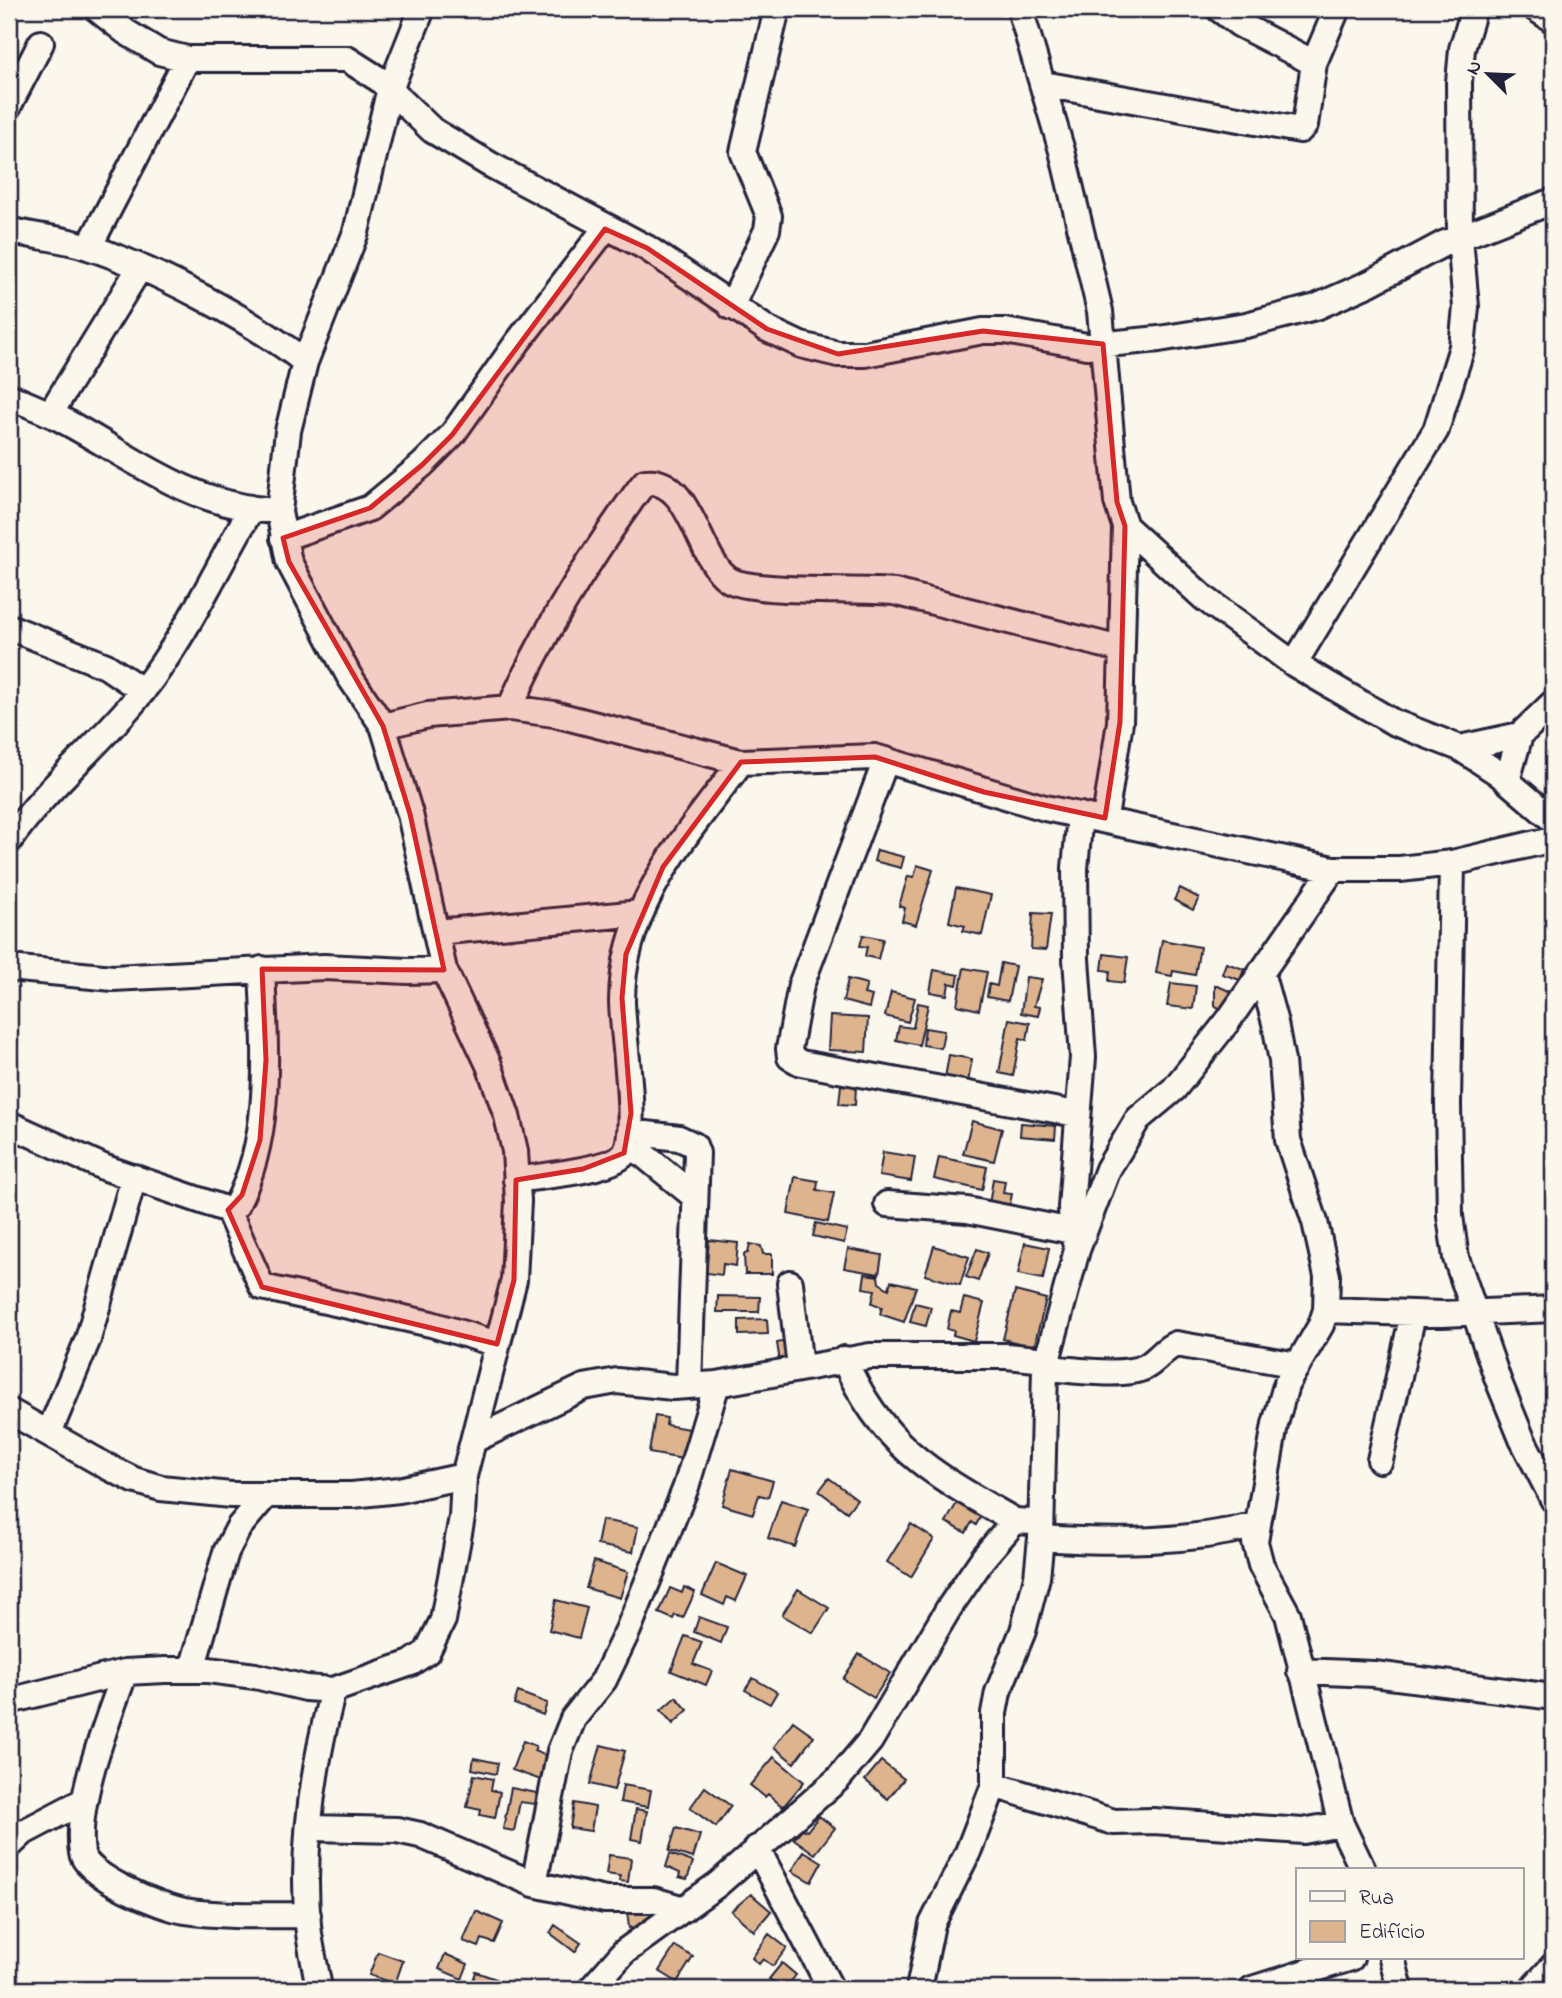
<svg xmlns="http://www.w3.org/2000/svg" width="1562" height="1998" font-family="'Indie Flower',sans-serif">
<style>
.building{fill:#deb48e;stroke:#22223b;stroke-width:2}
.lines{fill:none;stroke-linecap:round;stroke-linejoin:round}
.minor-casing{stroke:#22223b;stroke-width:30}
.minor{stroke:#fbf7ec;stroke-width:24}
.marked{fill:#d62828;fill-opacity:0.2;stroke:#d62828;stroke-width:5;stroke-linejoin:round}
</style>
<rect width="100%" height="100%" fill="#fbf7ec"/>
<filter id="ink" filterUnits="userSpaceOnUse"><feTurbulence type="fractalNoise" baseFrequency=".0143" numOctaves="2"/><feDisplacementMap in="SourceGraphic" scale="14" xChannelSelector="R" yChannelSelector="G"/><feConvolveMatrix kernelMatrix="1 2 1 2 8 2 1 2 1" color-interpolation-filters="sRGB"/></filter>
<g filter="url(#ink)">
<path class="building" d="M877,850L904,857L901,868L874,861Z
M917,865L933,870L916,925L902,921L905,908L899,906L908,876L914,877Z
M956,888L991,895L982,935L963,931L965,926L949,922Z
M1180,888L1199,898L1193,910L1174,900Z
M1033,913L1051,914L1046,950L1031,949Z
M863,935L883,939L878,959L865,956L867,947L860,946Z
M1162,940L1200,947L1195,975L1173,971L1172,976L1156,973Z
M1104,954L1128,957L1124,983L1109,981L1110,971L1102,970Z
M1001,963L1015,966L1008,1001L987,997L989,984L997,986Z
M1226,963L1244,969L1240,980L1222,974Z
M964,968L987,972L979,1010L957,1005Z
M934,970L959,975L957,985L949,983L947,995L930,992Z
M1026,977L1042,979L1034,1006L1040,1007L1038,1016L1021,1013Z
M848,979L867,984L864,994L872,996L869,1008L843,1001Z
M1171,983L1196,986L1193,1009L1167,1006Z
M1215,985L1237,994L1230,1013L1215,1006Z
M891,992L915,998L908,1022L885,1016Z
M918,1003L928,1005L919,1045L896,1040L899,1026L913,1028Z
M830,1016L868,1018L866,1052L828,1050Z
M1009,1019L1030,1023L1027,1040L1020,1038L1013,1076L999,1073Z
M925,1028L944,1031L941,1048L923,1045Z
M949,1055L972,1059L968,1082L945,1078Z
M841,1085L856,1086L855,1105L839,1104Z
M972,1121L1002,1129L994,1161L963,1154Z
M1021,1123L1056,1126L1055,1139L1020,1136Z
M883,1152L915,1157L911,1181L879,1176Z
M939,1157L987,1167L982,1190L934,1179Z
M795,1177L818,1181L817,1190L834,1193L828,1222L788,1214Z
M993,1179L1005,1181L1003,1193L1012,1194L1009,1208L989,1205Z
M816,1223L847,1230L844,1243L813,1236Z
M709,1240L738,1243L736,1266L723,1264L722,1275L706,1273Z
M1025,1243L1049,1248L1043,1279L1018,1274Z
M750,1244L761,1246L763,1254H772V1274H745L744,1254L748,1253Z
M934,1246L969,1257L960,1285L925,1275Z
M848,1249L882,1255L879,1274L844,1268Z
M977,1249L988,1253L978,1281L966,1277Z
M865,1274L878,1276L879,1283L889,1289L891,1281L916,1287L904,1322L880,1314L882,1307L872,1303L875,1290L863,1288Z
M1015,1291L1046,1299L1034,1347L1003,1339Z
M718,1296L760,1297L759,1312H717Z
M964,1298L984,1303L974,1341L953,1335L954,1331L947,1329L951,1311L960,1313Z
M915,1303L931,1307L926,1326L910,1322Z
M767,1319L768,1334L739,1335V1320Z
M792,1340L796,1359L780,1362L777,1343Z
M655,1416L667,1418L666,1425L689,1429L683,1459L649,1453Z
M732,1469L773,1481L768,1497L759,1495L753,1514L722,1505Z
M829,1478L857,1499L847,1512L819,1491Z
M781,1500L808,1509L795,1547L768,1538Z
M958,1501L982,1514L976,1525L972,1522L966,1533L946,1522Z
M602,1520L638,1527L633,1552L597,1545Z
M911,1524L934,1539L911,1577L887,1562Z
M594,1561L628,1572L620,1598L586,1588Z
M716,1563L747,1576L736,1601L727,1597L724,1605L702,1595Z
M684,1587L695,1592L683,1618L675,1615L673,1619L659,1613L670,1588L682,1593Z
M798,1589L829,1608L813,1633L782,1615Z
M556,1600L587,1608L579,1638L549,1630Z
M699,1617L727,1627L721,1643L694,1632Z
M685,1636L702,1642L693,1664L712,1671L706,1685L671,1671Z
M859,1654L890,1673L874,1698L843,1679Z
M753,1678L777,1692L770,1704L745,1690Z
M518,1692L547,1703L543,1715L514,1704Z
M676,1697L688,1710L673,1724L661,1710Z
M793,1721L814,1736L794,1763L774,1747Z
M523,1741L536,1746L534,1751L550,1757L541,1780L512,1770Z
M601,1745L625,1751L614,1790L590,1784Z
M774,1757L804,1782L783,1807L768,1794L765,1797L750,1785Z
M474,1758L498,1763L496,1774L472,1769Z
M881,1761L904,1779L888,1799L865,1780Z
M474,1775L493,1779L491,1790L500,1792L495,1818L480,1815L481,1810L467,1807Z
M623,1785L651,1790L648,1807L620,1802Z
M705,1787L731,1806L716,1827L690,1808Z
M511,1788L537,1793L535,1804L520,1802L514,1831L503,1829Z
M574,1803L595,1807L591,1831L570,1828Z
M636,1809L647,1811L642,1841L631,1839Z
M819,1816L835,1828L815,1854L794,1839L802,1829L807,1831Z
M676,1828L700,1835L693,1858L669,1851Z
M804,1851L822,1862L811,1882L792,1871Z
M670,1854L693,1862L687,1879L679,1877L680,1873L666,1867Z
M609,1855L631,1858L628,1882L619,1881L620,1876L606,1874Z
M751,1894L771,1911L754,1931L731,1911Z
M658,1906L661,1924L629,1928L627,1910Z
M476,1911L503,1923L494,1943L482,1939L479,1947L463,1941Z
M555,1925L581,1943L575,1952L550,1933Z
M769,1934L787,1948L773,1966L763,1959L759,1964L752,1958Z
M675,1946L693,1957L677,1982L659,1971Z
M378,1952L403,1961L395,1984L369,1975Z
M445,1954L468,1964L462,1979L439,1969Z
M782,1963L796,1975L785,1989L769,1979Z
M476,1972L496,1979L493,1989H470Z"/>
<g class="lines">
<defs>
<path id="minor" d="M97,9L126,32L159,52L187,59H347L380,80L432,130L489,164L647,248L767,329L801,345L838,354H865L983,331H1005L1087,346L1159,339L1246,325L1316,307L1370,283L1443,244L1553,201
M1020,9L1062,151L1100,311L1117,502L1125,526L1204,598L1294,664L1393,722L1460,748L1498,773L1553,820
M1219,9L1239,24L1314,63
M1536,9L1553,20
M1043,84L1300,130L1305,125L1314,63L1337,9
M9,105L41,43
M9,230C35,237 62,238 88,247C151,267 254,321 305,362
M89,247L187,59
M731,307L767,230L769,216L743,152L777,9
M9,396C28,405 49,412 68,423C132,458 189,503 265,510
M50,414L139,269
M283,538L370,508L422,465L452,435L517,343L605,229
M9,627L106,666L143,691
M1294,664L1436,430L1462,347L1466,307L1460,238L1459,82L1462,49L1474,9
M510,708C544,629 590,557 640,488L645,482C691,476 698,559 728,579C749,594 859,588 894,592L1120,649
M383,726L428,715L510,708L554,714L741,762L875,757L1045,808L1333,869H1400L1452,863L1553,839
M1460,748L1520,735
M886,760L801,985L789,1049L790,1057L801,1063L1076,1114
M1507,781L1520,735L1553,703
M1105,818L1120,722L1125,526
M9,841C47,786 100,745 141,693C185,638 216,570 251,509
M1452,863L1448,1104L1450,1216L1456,1258L1498,1380L1522,1439L1553,1499
M436,932L640,913
M9,968L113,978L324,967L408,971L444,970
M1261,972L1275,1023L1282,1061L1288,1140L1315,1222L1327,1276L1326,1310L1321,1325L1286,1385L1275,1424L1255,1542L1261,1565L1288,1615L1341,1824L1363,1870
M9,1124L103,1167L228,1210L236,1206C274,1134 265,1048 262,969
M630,1132L679,1138L694,1145L697,1153L689,1385
M629,1143L695,1197
M516,1180C539,1176 609,1171 624,1154C640,1133 622,1032 622,1001C622,905 688,834 741,762
M887,1204L967,1210L1072,1231
M228,1210L262,1287L431,1324L497,1344
M1077,1249L1072,1231L1071,1207L1083,1057L1076,959L1075,868L1080,815
M790,1283L800,1367
M1326,1310L1442,1314L1553,1309
M844,1359C882,1448 935,1475 1015,1521L1032,1522
M1045,1368C1070,1369 1123,1378 1145,1367C1157,1361 1163,1349 1176,1344L1298,1365
M9,1411L106,1466L134,1480L161,1488L231,1495H352L399,1490L464,1476
M49,1433L88,1339L134,1177
M474,1440L584,1387L617,1381L673,1387L717,1384L870,1356H1007L1046,1360
M1380,1460L1413,1314
M1041,1538C1115,1543 1186,1543 1257,1525
M192,1669L226,1552L239,1527L266,1495
M1300,1671L1374,1674L1553,1697
M125,1672C108,1720 74,1802 82,1853C86,1877 162,1907 185,1911C225,1917 268,1915 308,1915
M9,1701L125,1672L165,1670H208L255,1676L306,1688L333,1690L411,1663L427,1652L443,1620L462,1517L464,1476L514,1280L518,1201L515,1151L507,1116L489,1065L444,970L410,814L383,726L349,676L289,562L279,512L288,431L305,362L356,232L389,92L422,9
M994,1785L1114,1822L1153,1821L1303,1831L1341,1824
M311,1828L397,1830L420,1835L534,1884L605,1900H653L684,1909
M9,1846L24,1832L85,1800
M757,1848L831,1989
M534,1884L560,1751L573,1719L604,1680L628,1630L686,1487L717,1384
M1392,1958L1400,1989
M319,1989C316,1968 310,1947 308,1925C301,1849 314,1764 333,1690
M591,1989L624,1952L718,1884L838,1779L870,1741L949,1608L984,1557L1015,1521
M919,1989L932,1924L968,1852L994,1785V1713L998,1692L1023,1631L1037,1577L1041,1538L1045,1368L1077,1250L1108,1169L1138,1119L1174,1089L1228,1021L1333,869
M1252,1989L1351,1958
M1532,1989L1553,1966"/>
</defs>
<use href="#minor" class="minor-casing"/>
<use href="#minor" class="minor"/>
</g>
</g>
<path class="marked" d="M605,229L647,248L767,329L838,354L983,331L1103,344L1117,502L1125,526L1120,722L1105,818L984,792L875,757L741,762L663,867L626,954L622,998L631,1113L624,1153L583,1169L516,1180L514,1280L497,1344L262,1287L228,1210L242,1195L260,1140L266,1060L262,969L444,970L410,814L383,726L289,562L283,538L370,508L422,465L452,435Z"/>
<rect width="1562" height="1998" fill="none" stroke="#fbf7ec" stroke-width="35"/>
<rect x="18" y="18" width="1527" height="1963" fill="none" stroke="#22223b" stroke-width="2.5" filter="url(#ink)"/>
<rect x="1296" y="1868" width="228" height="91" fill="#fbf7ec" stroke="#a4a2a5" stroke-width="2"/>
<rect x="1310" y="1891" width="35" height="10" fill="#fbf7ec" stroke="#a4a2a5" stroke-width="2"/>
<text x="1359" y="1904" font-size="21" fill="#22223b">Rua</text>
<rect x="1310" y="1921" width="35" height="21" fill="#deb48e" stroke="#a4a2a5" stroke-width="2"/>
<text x="1359" y="1938" font-size="21" fill="#22223b">Edifício</text>
<g transform="translate(1488 74) rotate(294)" stroke="#fbf7ec" stroke-width="5" paint-order="stroke">
<path d="M0-5L12 26L0 18L-12 26Z" fill="#22223b"/>
<text y="-10" font-size="19" font-weight="bold" text-anchor="middle" fill="#22223b">N</text>
</g>
</svg>
